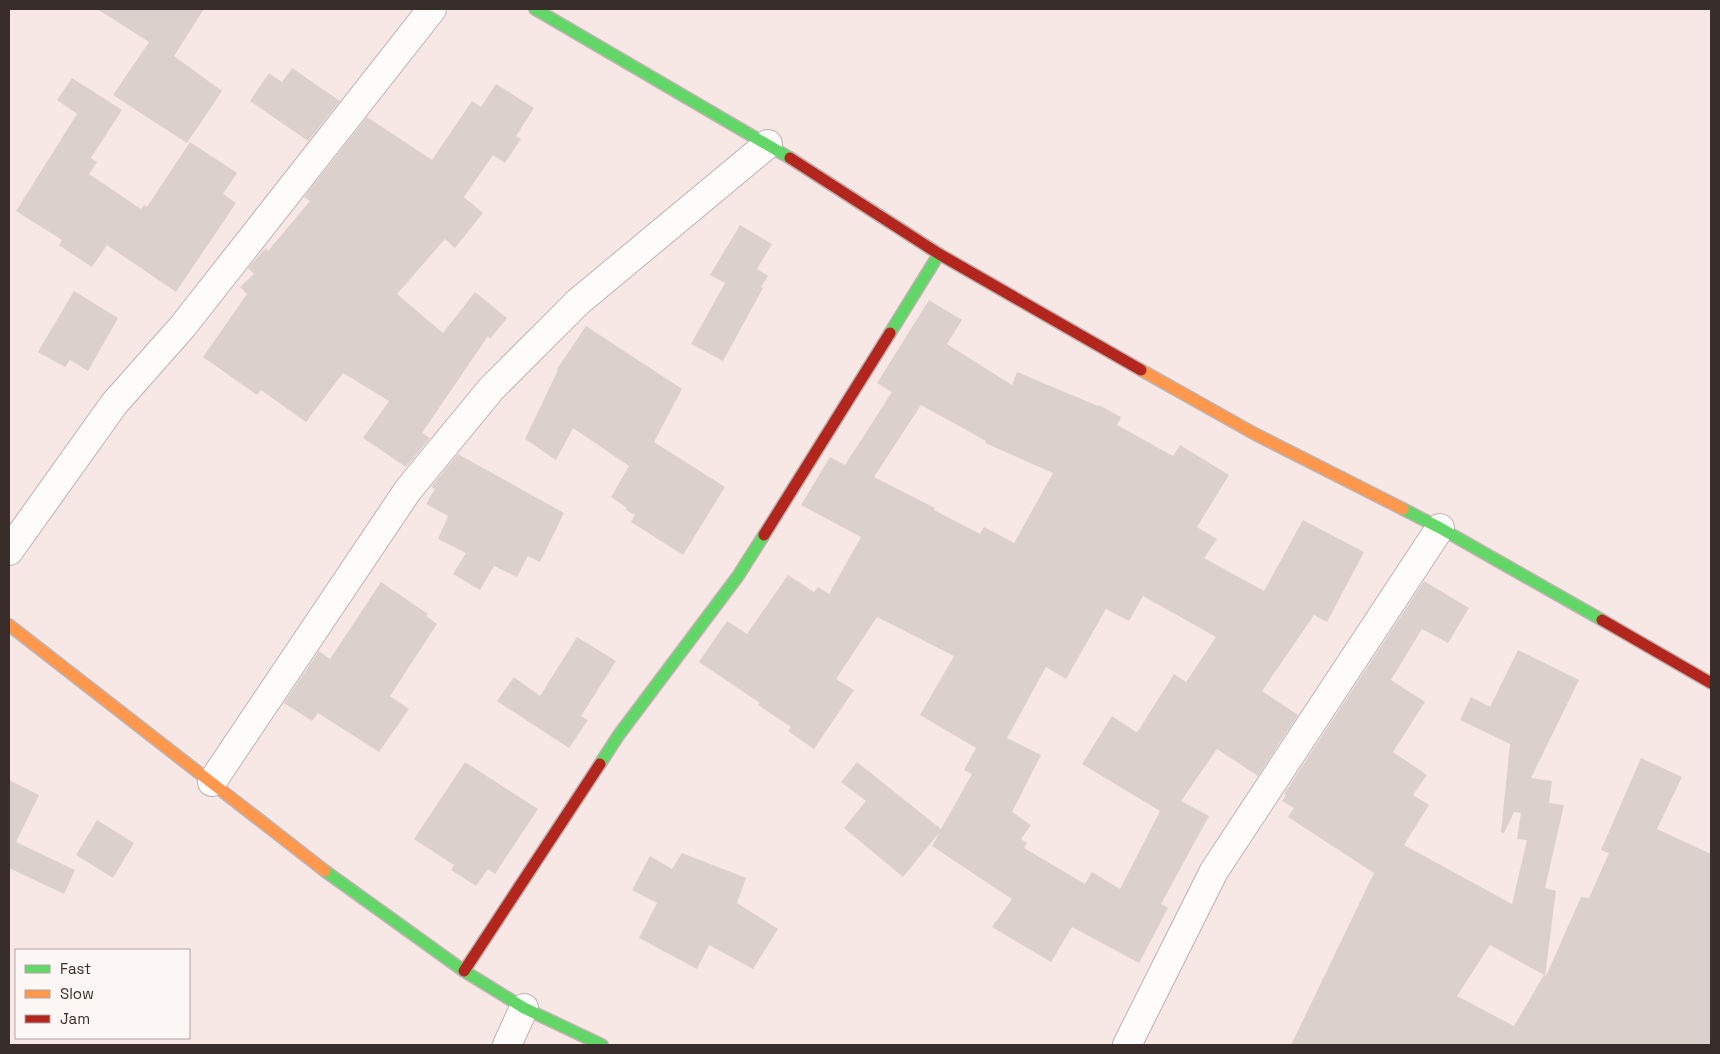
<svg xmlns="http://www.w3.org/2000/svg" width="1720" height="1054" font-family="'Space Grotesk',sans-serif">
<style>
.building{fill:#dbd0cc;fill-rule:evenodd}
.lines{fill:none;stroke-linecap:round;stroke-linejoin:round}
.street-casing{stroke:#beb2b0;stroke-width:30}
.fast-casing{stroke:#beb2b0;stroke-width:14}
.slow-casing{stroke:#beb2b0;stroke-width:14}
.jam-casing{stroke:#beb2b0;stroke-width:14}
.street{stroke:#fefcfb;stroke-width:28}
.fast{stroke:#63d668;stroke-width:11}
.slow{stroke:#ff974d;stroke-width:11}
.jam{stroke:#b3261e;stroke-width:11}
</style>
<rect width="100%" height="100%" fill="#f7e8e6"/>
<path class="building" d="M97,9H204L174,56L222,91L187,143L113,95L149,42Z
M292,68L340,101L308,141L250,101L269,73L282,82Z
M72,78L122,110L91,158L97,162L89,174L141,209L144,205L147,207L190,142L237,173L223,194L236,203L176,292L107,245L92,267L59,245L62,240L16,211L77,114L57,100Z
M496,84L534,108L516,136L521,139L505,163L493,155L464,197L483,213L455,248L445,239L397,294L443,333L475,292L507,318L490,339L488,336L422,433L430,438L406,467L363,438L389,401L343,373L306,422L261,390L257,395L203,357L247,294L240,287L254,274L248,268L266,248L268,251L310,201L304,197L367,117L432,160L472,101L481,107Z
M740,225L772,244L757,269L768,276L761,287L763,288L723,361L691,344L725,283L710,275Z
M74,291L118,318L88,371L70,360L65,367L38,352Z
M929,300L962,320L947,344L1012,385L1017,372L1098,406L1099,405L1121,417L1117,425L1173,456L1180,445L1229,475L1197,527L1217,539L1204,558L1264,591L1303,520L1364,552L1327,622L1314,615L1262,691L1298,715L1258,776L1217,749L1181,801L1209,816L1161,904L1168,908L1139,963L1072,927L1051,962L992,927L1012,899L932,846L939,833L903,877L844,828L866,801L841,782L857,762L941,829L972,774L964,770L976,748L920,715L954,656L877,617L836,679L854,690L814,749L788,731L791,727L758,705L760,703L699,662L727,621L747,634L788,575L814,592L818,587L829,594L861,537L801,505L830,457L845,465L892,392L877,383ZM921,405L986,441L985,443L1053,473L1014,543L984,527L980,534L934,510L935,508L874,477ZM1143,596L1216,637L1186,682L1174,674L1138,731L1136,732L1112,716L1082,764L1160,811L1120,889L1092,872L1085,884L1024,848L1027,843L1021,839L1031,825L1012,812L1041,755L1007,738L1046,667L1066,679L1106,609L1129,621Z
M586,326L682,389L654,442L725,487L683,555L631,522L635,515L626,510L627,508L611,497L629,466L573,428L556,460L525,439L558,370L557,369Z
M458,454L564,513L540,562L528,556L517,577L494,566L480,590L453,574L466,553L438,539L448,516L426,504L435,489L431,487Z
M1424,581L1469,608L1448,643L1422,629L1391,680L1425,702L1393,752L1427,775L1413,795L1429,805L1404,845L1512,904L1527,840L1517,839L1521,813L1514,812L1504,833L1501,832L1510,744L1460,720L1471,697L1490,707L1518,650L1579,680L1531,778L1552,781L1549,803L1564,805L1545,888L1556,891L1545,976H1546L1581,897L1589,898L1609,853L1601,850L1641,758L1682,777L1657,829L1711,854V1045H1291L1374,873L1288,817L1294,808L1282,801L1286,795L1284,794ZM1490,945L1544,975L1514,1026L1457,996Z
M381,582L428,614L426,616L437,624L390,696L409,709L379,752L318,713L312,721L284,703L319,651L330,659Z
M577,637L616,661L581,716L588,720L569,748L497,701L514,677L540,696Z
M465,762L538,809L495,874L488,869L476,886L451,870L454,865L414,839Z
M9,780L39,795L16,842L75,870L64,894L9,868Z
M97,820L134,843L113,878L76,855Z
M682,853L746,878L737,903L778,929L753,969L709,945L697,969L639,938L657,903L632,890L650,856L672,869Z"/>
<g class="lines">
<defs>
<path id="street" d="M9,551L114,404L183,326L432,9
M212,782L408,490L491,389L578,302L768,144
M507,1045L524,1008
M1127,1045L1214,871L1440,528"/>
<path id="fast" d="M535,9L790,158
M890,333L939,254
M1403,509L1440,528L1602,620
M600,764L618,736L738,576L764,535
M325,871L464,971L524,1008L602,1045"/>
<path id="slow" d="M1141,370L1255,434L1403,509
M9,625L325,871"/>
<path id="jam" d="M790,158L939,254L1141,370
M764,535L890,333
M1602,620L1711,683
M464,971L600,764"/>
</defs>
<use href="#street" class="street-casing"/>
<use href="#fast" class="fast-casing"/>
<use href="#slow" class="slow-casing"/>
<use href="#jam" class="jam-casing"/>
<use href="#street" class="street"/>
<use href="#fast" class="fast"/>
<use href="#slow" class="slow"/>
<use href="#jam" class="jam"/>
</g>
<rect width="1720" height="1054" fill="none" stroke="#392d2b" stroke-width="20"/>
<rect x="15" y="949" width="175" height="90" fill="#fcf6f5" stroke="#aea6a4"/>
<rect x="25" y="965" width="25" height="8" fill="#63d668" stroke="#aea6a4"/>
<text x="60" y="974" font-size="15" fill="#392d2b">Fast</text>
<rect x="25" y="990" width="25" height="8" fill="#ff974d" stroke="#aea6a4"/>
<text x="60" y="999" font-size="15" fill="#392d2b">Slow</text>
<rect x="25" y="1015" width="25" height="8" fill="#b3261e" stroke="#aea6a4"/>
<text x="60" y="1024" font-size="15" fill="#392d2b">Jam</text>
</svg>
